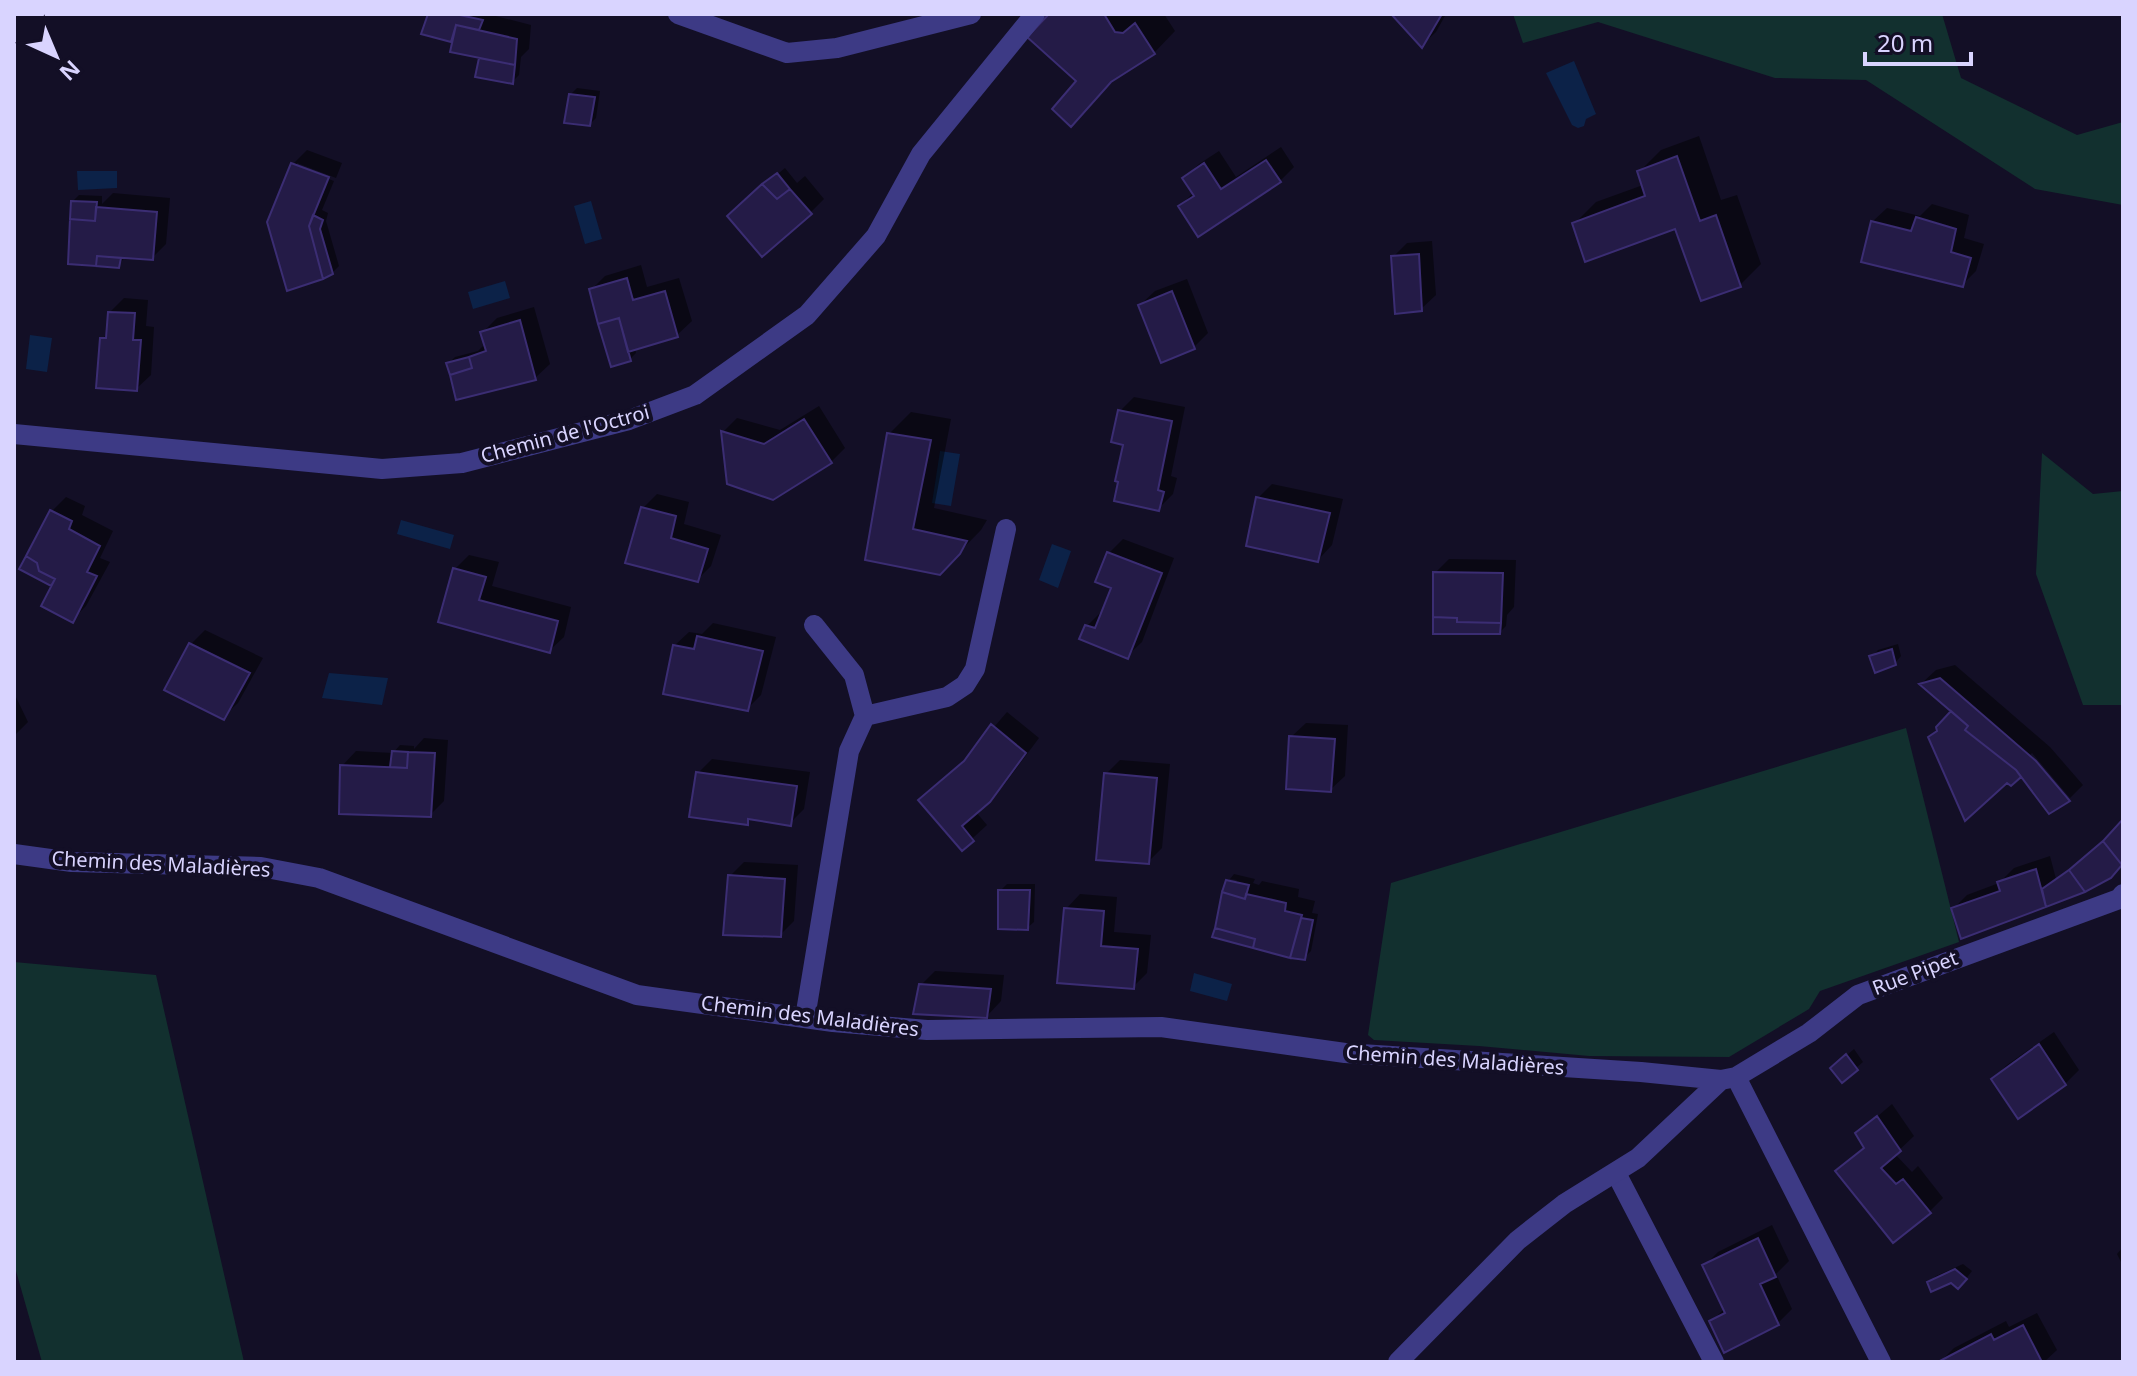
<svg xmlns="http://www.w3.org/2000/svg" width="2137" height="1376" font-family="'Noto Sans',sans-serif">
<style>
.green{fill:#12302f}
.water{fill:#0c2248}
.shadow{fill:#0007}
.building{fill:#241b47;stroke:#3b2d73;stroke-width:2}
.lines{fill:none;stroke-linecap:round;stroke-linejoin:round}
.lane{stroke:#3d3a85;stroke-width:20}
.street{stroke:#3d3a85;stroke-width:20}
.labels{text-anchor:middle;stroke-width:8;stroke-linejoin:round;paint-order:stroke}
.street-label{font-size:20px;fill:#d9d4ff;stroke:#130f26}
</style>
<rect width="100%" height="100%" fill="#130f26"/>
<path class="green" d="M1513,14H1942L1961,78L2077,135L2123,122V205L2035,189L1866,80L1775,78L1598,22L1523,43Z
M2042,453L2093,494L2123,491V705H2083L2036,574Z
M1906,728L1959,942L1820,991L1809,1009L1729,1057L1589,1056L1479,1046L1374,1040L1368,1035L1391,883Z
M14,962L156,975L244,1362H42L14,1264Z"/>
<path class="water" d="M1574,61L1596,114L1586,119L1584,126L1578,128L1572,125L1546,73Z
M117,171V188L78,190L77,171Z
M591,201L602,239L585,244L574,206Z
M505,281L510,298L473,309L468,292Z
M30,335L52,338L47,372L26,369Z
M940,451L960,454L951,506L932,503Z
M401,520L454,535L450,549L397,534Z
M1052,544L1071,551L1058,588L1039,580Z
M329,673L388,678L382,705L322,698Z
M1194,973L1232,984L1227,1001L1190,991Z"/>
<path class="shadow" d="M430,14H488L531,25L529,49L521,57L519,75L512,82L477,75L482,56L456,35L451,40Z
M1053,14H1164L1175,31L1154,53L1079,81Z
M1394,14H1446L1436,32L1422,45Z
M577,88L600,91L596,118L590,124L570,95Z
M1699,136L1721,200L1737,195L1761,264L1740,285L1677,227L1575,223L1596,202L1643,185L1639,172L1661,150Z
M1281,147L1294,167L1280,181L1180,206L1194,192L1185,178L1199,164L1219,151L1236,177Z
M307,150L342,163L336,178L297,163V167L334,181L322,210L328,213L326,221L339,266L332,273L293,164Z
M785,168L797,183L805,176L824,199L810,213L744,202Z
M113,193L170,198L166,244L152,258L126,256L118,266L70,262L73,201L79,195L102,196V204Z
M1932,204L1969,215L1964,238L1984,244L1976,271L1962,285L1872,222L1887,208L1920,216Z
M1432,241L1436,295L1421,309L1393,257L1407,243Z
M641,265L647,287L679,278L692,321L677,335L635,348L636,353L630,359L591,290L605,276Z
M1187,279L1208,333L1194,347L1140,305L1155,291Z
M124,298L148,300L146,326L154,327L151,375L136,389L102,339L108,333L110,312Z
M534,307L550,364L535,378L448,364L455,357L478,351L486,343L483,332L497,318Z
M1134,397L1185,407L1171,476L1177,478L1173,494L1158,509L1125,443L1120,411Z
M819,406L845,448L831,462L729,483L723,432L737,418L780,430Z
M911,412L951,419L934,508L987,520L981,530L939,573L868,558L889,434Z
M1272,484L1343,499L1332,545L1318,560L1258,498Z
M657,494L689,502L684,524L721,535L711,566L697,580L643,508Z
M66,497L85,506L82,515L113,531L100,558L110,562L86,606L72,620L57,577L51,584L52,511Z
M1123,539L1174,558L1142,642L1127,656L1087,626L1101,612L1103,613L1113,587L1109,553Z
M469,555L499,562L492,586L571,607L564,637L549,651L440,621L455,569Z
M1449,559L1516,560L1514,607L1507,615L1506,626L1500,632L1435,573Z
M713,623L776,637L761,695L747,709L674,646L689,632L702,634Z
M205,630L263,658L238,703L223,717L191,644Z
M1898,644L1901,656L1895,663L1872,657L1878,650Z
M1955,665L2050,747L2083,785L2070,798L2032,753L2030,755L2036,763L2011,784L1930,737L1954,711L1922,683L1936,670Z
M14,693L28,722L14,736Z
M1007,712L1039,738L1004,785L976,812L987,825L962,848L921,800L969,756Z
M1306,723L1348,725L1345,776L1330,790L1291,737Z
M424,738L448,740L444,801L430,815L342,766L356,751L393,753L400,745L414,746V749Z
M712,759L810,772L804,809L790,823L752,818L747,823L698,773Z
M1120,760L1170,764L1162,848L1148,862L1106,774Z
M2050,856L2056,879L2067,871L2084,890L1963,936L1953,909L1967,895L1999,883L2014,868Z
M744,862L798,865L794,921L780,935L730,876Z
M1234,874L1255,879L1253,883L1259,885L1262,881L1299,889L1298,897L1315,901L1312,913L1318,914L1311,951L1304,958L1215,936L1227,881L1229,879V883L1234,884L1237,880L1230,879Z
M1007,884H1035L1034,922L1027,928L1000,891Z
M1080,894L1117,897L1114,932L1151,935L1147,973L1133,987L1066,909Z
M935,971L1004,975L1001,1001L987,1016L921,985Z
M2054,1032L2079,1070L2065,1084L1993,1079L2007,1065Z
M1854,1049L1863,1062L1856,1068L1839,1062Z
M1892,1104L1914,1136L1895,1154L1912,1172L1918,1166L1943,1198L1929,1212L1852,1157L1865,1147L1858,1133Z
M1772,1225L1789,1261L1776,1274L1792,1309L1778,1323L1725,1350L1711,1322L1725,1308L1704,1266L1718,1252Z
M2123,1247V1266L2117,1254Z
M1963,1264L1972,1271L1965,1280L1929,1283L1936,1276Z
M2037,1313L2057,1350L2044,1362H1940L1954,1348L2006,1321L2009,1327Z"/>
<path class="building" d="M428,14H455L483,20L479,30L456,25L451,42L421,34Z
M1049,14H1104L1115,32L1123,33L1135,23L1155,54L1111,82L1071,127L1052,109L1076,81L1027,37Z
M1391,14H1442L1422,48Z
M456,25L517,39L515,65L450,52Z
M479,58L515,65L513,84L475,77Z
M569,94L595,97L590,126L564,123Z
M1677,156L1700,221L1716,215L1741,287L1701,301L1675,229L1585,262L1572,223L1645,196L1637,171Z
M1266,160L1281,182L1198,237L1178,206L1194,196L1182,178L1204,163L1221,189Z
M291,163L329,177L309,226L323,279L287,291L267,222Z
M777,173L790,189L777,199L762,184Z
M762,184L777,199L790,189L812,214L762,257L727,216Z
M71,201L97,202L95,221L70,219Z
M96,207L157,212L153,260L97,256L96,266L68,264L70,219L95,221Z
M313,215L323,220L320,229L333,274L323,279L309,226Z
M1916,217L1956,229L1951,252L1971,258L1963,287L1861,262L1871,221L1911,231Z
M1419,254L1422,311L1395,314L1391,256Z
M97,256L121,258L119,268L96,266Z
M627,278L633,300L665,291L678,337L628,352L619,318L598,324L589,289Z
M1172,291L1195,349L1161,363L1138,305Z
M108,312L135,313L133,340H141L137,391L96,388L100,338H106Z
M619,318L631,361L611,367L598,324Z
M520,320L536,380L456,400L450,375L472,368L469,357L486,351L480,332Z
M469,357L472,368L450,375L446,363Z
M1118,410L1172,421L1158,490L1164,492L1159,511L1114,501L1118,482L1115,481L1123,445L1111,442Z
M804,419L832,463L773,500L727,484L721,431L764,444Z
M887,433L931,440L913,529L967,541L960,554L940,575L865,560Z
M1256,497L1330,513L1318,562L1246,546Z
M641,507L676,516L671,538L708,549L698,582L625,563Z
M50,510L72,521L69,529L100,546L87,572L97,576L73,623L41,606L55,579L39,571L37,563L26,556Z
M1107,552L1162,573L1128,659L1079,639L1085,625L1095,628L1111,588L1095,582Z
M26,556L37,563L39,571L55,579L51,586L19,569Z
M453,568L486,577L479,600L558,621L550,653L438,622Z
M1433,572L1503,573L1501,623L1457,622V618L1433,617Z
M1433,617L1457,618V622L1501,623L1500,634H1433Z
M697,636L763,651L748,711L663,694L673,645L694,649Z
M189,643L250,673L224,720L164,690Z
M1892,649L1896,665L1875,673L1869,656Z
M1940,678L2036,761L2070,801L2049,814L2016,770L1965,730L1968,726L1919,684Z
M1951,711L1968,726L1965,730L2016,770L2021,777L2011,786L2007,783L1965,821L1928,737L1937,731L1936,727Z
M991,724L1026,753L990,802L962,826L974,841L962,851L918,800L964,761Z
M1289,736L1335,739L1331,792L1286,789Z
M392,751L408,752L407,768L390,767Z
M408,752L435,753L431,817L339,814L340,765L407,768Z
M696,772L797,786L791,826L748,819V825L689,817Z
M1104,773L1157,778L1149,864L1096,860Z
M2123,819V864L2122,865L2103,841Z
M2103,841L2122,865L2111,878L2085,892L2069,870Z
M2036,869L2046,907L1961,939L1951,908L2000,891L1997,882Z
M2069,870L2085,892L2046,907L2042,889Z
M728,875L785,879L781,937L723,935Z
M1226,880L1249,885L1245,899L1222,892Z
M998,890H1030L1028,930L998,929Z
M1222,892L1245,899L1246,894L1286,903L1285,911L1302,915L1290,958L1253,948L1255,939L1215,928Z
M1064,908L1104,911L1101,946L1138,949L1134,989L1057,983Z
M1301,918L1313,920L1305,960L1290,958Z
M1215,928L1255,939L1253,948L1212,937Z
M919,984L991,989L987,1018L913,1014Z
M2039,1044L2066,1085L2018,1119L1991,1079Z
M1846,1054L1858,1070L1842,1083L1830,1068Z
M1877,1116L1901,1151L1881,1168L1896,1184L1903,1179L1931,1213L1893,1243L1835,1171L1864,1148L1855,1133Z
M1758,1238L1776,1277L1760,1284L1779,1325L1724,1353L1709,1321L1725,1313L1702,1265Z
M1955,1269L1967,1279L1958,1289L1951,1283L1931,1292L1927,1282Z
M2023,1325L2042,1362H1938L1991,1334L1994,1340Z"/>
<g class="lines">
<path class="lane" d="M678,14L787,53L837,48L971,14
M1616,1173L1714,1362"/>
<path class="street" d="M14,434L382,469L462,463L629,420L695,395L807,315L876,236L921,154L1035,14
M865,716L947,697L965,685L975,669L1006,529
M14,854L72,862L261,867L319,878L637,995L833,1022L927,1030L1161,1027L1345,1053L1641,1072L1721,1080L1736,1077L1809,1033L1858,995L2119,899L2123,894
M805,1018L849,751L865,716L854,675L814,625
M1736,1077L1881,1362
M1398,1362L1518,1240L1564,1204L1638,1158L1721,1080"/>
</g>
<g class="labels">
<g class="street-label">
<text transform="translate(565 434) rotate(-15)" y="7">Chemin de l'Octroi</text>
<text transform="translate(161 864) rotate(3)" y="7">Chemin des Maladières</text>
<text transform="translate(1915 973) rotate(-21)" y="7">Rue Pipet</text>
<text transform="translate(810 1016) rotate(7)" y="7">Chemin des Maladières</text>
<text transform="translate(1455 1060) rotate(4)" y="7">Chemin des Maladières</text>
</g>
</g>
<rect width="2137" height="1376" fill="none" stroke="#d9d4ff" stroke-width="32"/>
<g transform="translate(56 56) rotate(136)" stroke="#130f26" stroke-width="6" paint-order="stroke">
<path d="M0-6L14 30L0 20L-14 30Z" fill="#d9d4ff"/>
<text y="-12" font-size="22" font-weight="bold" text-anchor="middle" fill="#d9d4ff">N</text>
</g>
<path d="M1865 52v12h106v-12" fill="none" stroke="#d9d4ff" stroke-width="4"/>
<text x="1877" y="52" font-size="24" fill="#d9d4ff" stroke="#130f26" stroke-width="6" paint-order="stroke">20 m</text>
</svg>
